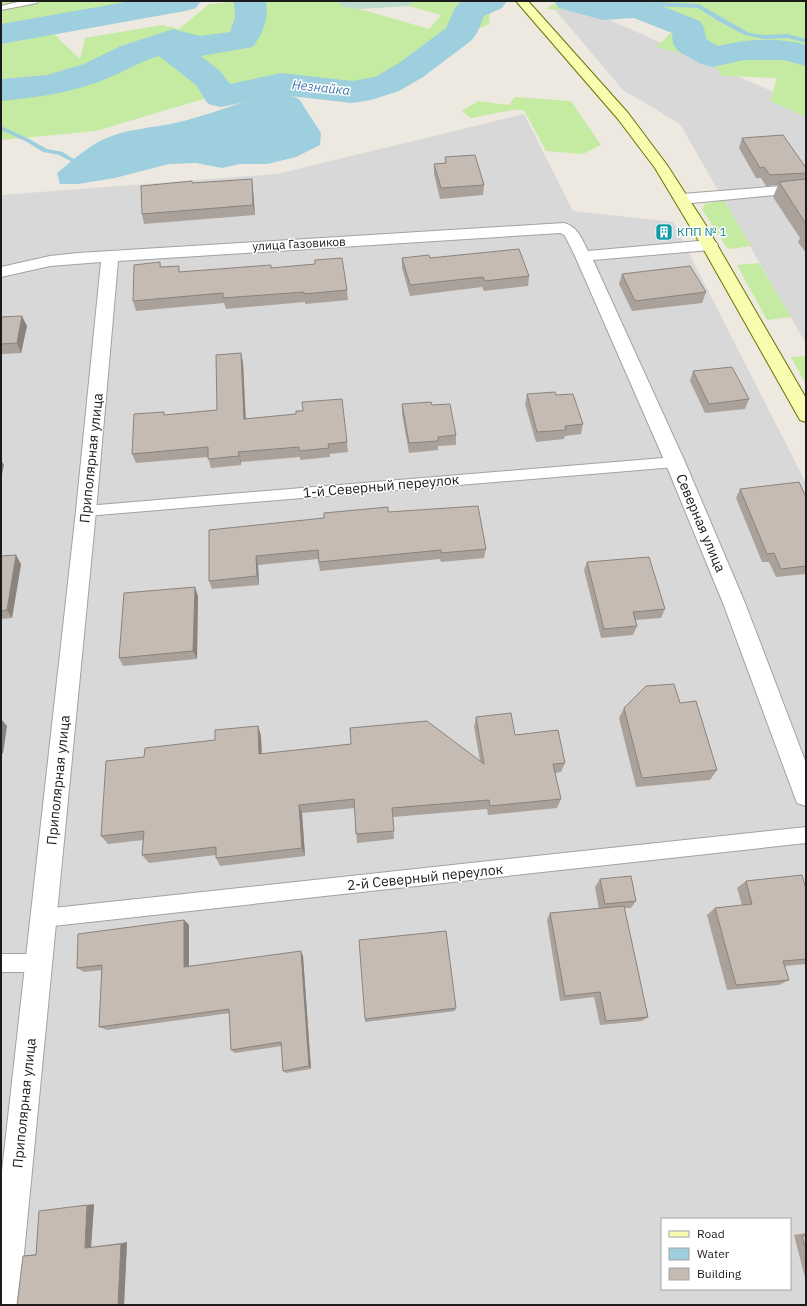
<svg xmlns="http://www.w3.org/2000/svg" width="807" height="1306" font-family="'IBM Plex Sans',sans-serif">
<style>
.residential{fill:#d9d8d8;fill-rule:evenodd}
.grass{fill:#c5eba2}
.wetland{fill:#bcdccd}
.water{fill:#9dcfde}
.lines{fill:none;stroke-linecap:round;stroke-linejoin:round}
.stream{fill:#9dcfde;fill-rule:evenodd}
.river{fill:#9dcfde;fill-rule:evenodd}
.lane-casing{stroke:#a2a2a2;stroke-width:2}
.street-casing{stroke:#a2a2a2;stroke-width:2}
.secondary-casing{stroke:#677400;stroke-width:2}
.lane{fill:#fff;fill-rule:evenodd}
.street{fill:#fff;fill-rule:evenodd}
.secondary{fill:#f8fcaf;fill-rule:evenodd}
.wall{fill:#a9a19a}
.shaded-wall{fill:#8a837d}
.building{fill:#c5bbb3;stroke:#8a837d}
.labels{text-anchor:middle;stroke-width:3;stroke-linejoin:round;paint-order:stroke}
.far-culture-label{font-size:12px;fill:#0d838f;stroke:#fff;text-anchor:start}
.far-street-label{font-size:12px;fill:#1b1b1b;stroke:#fff}
.far-water-label{font-size:13px;font-style:italic;fill:#4478ad;stroke:#fff}
.street-label{font-size:14px;fill:#1b1b1b;stroke:#fff}
</style>
<rect width="100%" height="100%" fill="#ede9e0"/>
<path class="residential" d="M550,4L575,5L806,106V344L680,124L623,90Z
M524,114L573,211L673,222L806,483V1305H1V195L277,174ZM662,1219H790V1289H662Z"/>
<path class="grass" d="M1,1H139L43,19L59,39L80,59L85,38L162,25L179,29L209,4L245,1H337L344,7L360,9L429,29L441,15L408,6L415,1H491L489,24L457,38L373,84L358,88L281,80L230,91L96,131L1,140Z
M560,1H806V117L770,101L777,78L722,76L712,61L656,47L674,30L682,28L637,12L545,9Z
M515,97L571,101L601,145L583,154L546,151L524,110H512L471,118L462,111L478,101L509,105Z
M724,200L751,246L731,249L727,248L702,209L705,204Z
M759,263L791,317L767,320L737,265Z
M806,356V385L791,357Z"/>
<path class="wetland" d="M337,1H415L408,6L360,9L344,7Z"/>
<path class="water" d="M284,93L299,99L321,133L320,145L296,157L267,164H240L222,168L196,163L169,164L115,178L78,184H60L57,173C72,161 87,147 104,139C126,129 152,128 175,123C213,114 245,99 284,93Z"/>
<g class="lines">
<path class="stream" d="M656,2L699,4L749,33L764,35L788,34L806,39V43L788,38L764,39L745,35L720,22L698,8L656,6L638,10L635,8Z
M1,126L31,140L47,149L63,152L75,160L72,162L59,155L43,152L27,142L1,130Z"/>
<path class="river" d="M131,1H201L196,8L185,11L1,44V24Z
M234,1H266C269,20 263,32 253,47L201,56L220,71L230,84L281,73L352,81L375,77L399,63L446,28L454,10L459,3L464,1H507L502,8L484,16L477,33L472,40L423,77L399,91L371,100L352,103L281,95L221,107L208,104L196,85L159,56C141,61 126,71 108,78C73,93 39,97 1,101V79L47,75L84,64L121,46L173,29L200,36L230,32L235,17Z
M554,1H649L700,21L704,28L706,39L718,46C747,39 777,37 806,45V66L784,60H744L713,67L701,64L678,51L673,44L672,33L634,18L603,20L559,8Z"/>
<defs>
<path id="lane" d="M22,1H38L37,3L1,10V6Z
M675,457L680,459L682,462L680,465L675,467L86,516L81,515L79,511L81,507L86,506Z
M806,827V843L44,927L38,924L35,918L38,912L44,909Z
M1,954H39L45,957L48,963L45,969L39,972H1Z"/>
<path id="street" d="M806,184V192L682,204L677,202L674,199L677,196L682,194Z
M564,223C578,227 582,239 588,251L710,240L716,242L718,245L716,248L710,250L593,260L685,462L745,603L806,763V806L797,803L794,795L723,603L665,462L575,256L565,236L561,233L118,261L96,511L19,1305H1V1180L76,511L101,262L50,266L1,277V267L50,256L78,253Z"/>
<path id="secondary" d="M516,1H528L628,113L667,165L705,224L806,398V422L800,420L700,243L655,168L618,119Z"/>
</defs>
<use href="#lane" class="lane-casing"/>
<use href="#street" class="street-casing"/>
<use href="#secondary" class="secondary-casing"/>
<use href="#lane" class="lane"/>
<use href="#street" class="street"/>
<use href="#secondary" class="secondary"/>
</g>
<path class="wall" d="M742,138L806,168V253L798,242L800,238L773,197L778,185L766,186L761,178H756L739,148Z
M445,157L484,185L483,195L440,199L434,174V164L445,163Z
M252,179L253,190L255,215L144,224L142,214L193,183Z
M402,258H430L529,276L528,286L484,291L482,287L410,296L402,268Z
M160,262L161,267L180,272L271,268L347,290L348,300L305,304V302L226,309L224,303L136,311L133,301Z
M622,274L706,292L702,303L632,311L619,284Z
M1,317L27,326L21,353L1,354Z
M241,353L243,363L246,419L347,442L348,452L330,454V457L300,460V457L241,462V465L211,468L208,457L136,463L132,454L165,415L217,410Z
M693,371L749,399L745,409L705,413L690,381Z
M527,394L556,395L583,424L581,434L565,436L564,439L536,442L525,404Z
M402,404L432,405L456,435V445L438,446V450L409,453L402,414Z
M740,489L806,497V574L776,577L769,562H762L736,498Z
M388,512L486,549L484,558L441,562L440,559L320,571L318,559L258,565L259,585L212,589L209,581V530Z
M1,556L21,564L12,618L1,619Z
M587,562L665,609L661,618L635,620L637,626L633,635L601,638L584,570Z
M198,596L197,659L123,666L119,658Z
M680,703L717,770L710,780L636,787L619,718L624,708Z
M476,717L515,735L565,763L561,772L555,773L561,799L557,808L488,815L487,809L393,817L394,839L357,843L355,808L302,813L305,856L220,866L216,858V855L149,863L142,855L143,840L108,844L101,836L144,757L215,740L258,726L261,736L262,754L480,761L474,727Z
M600,879L636,901L631,908H624L648,1017L642,1021L600,1025L594,997L560,1001L547,920L550,913L599,909L595,887Z
M746,881L806,889V964L785,966L789,980L779,985L727,990L707,915L715,908L742,905L737,888Z
M184,920L189,925V966L303,956L311,1069L286,1073L283,1071L282,1046L235,1053L231,1050L230,1013L107,1030L99,1027L102,970L84,972L77,968Z
M456,1008L455,1011L365,1022V1019Z
M94,1204L91,1247L127,1242L124,1305L23,1256L36,1254Z
M806,1233V1281L794,1235Z"/>
<path class="shaded-wall" d="M252,179L253,190L255,215L253,205Z
M22,316L27,326L21,353L17,343Z
M241,353L243,363L246,429L244,419Z
M238,452L241,462V465L239,456Z
M1,460L4,465L1,479Z
M16,555L21,564L12,618L7,610Z
M256,556L258,565L259,585L257,576Z
M195,587L198,596L197,659L193,651Z
M1,719L7,726L3,754L1,752Z
M258,726L261,736L262,764L259,754Z
M299,805L302,813L305,856L302,848Z
M184,920L189,925V972L184,967Z
M301,951L303,956L311,1069L309,1066Z
M94,1204L91,1247L85,1248L87,1205Z
M127,1242L124,1305H118L121,1244Z"/>
<path class="building" d="M783,135L806,168V173L770,175L764,167L760,168L742,138Z
M475,155L484,185L441,188L434,164L446,163L445,157Z
M252,179L253,205L142,214L141,186L192,181V183Z
M806,179V224L779,182Z
M519,249L529,276L485,281L483,277L410,285L402,258L429,255L430,258Z
M342,258L347,290L304,294V292L223,298V293L133,301L134,265L160,262V267L179,266V272L271,265V268L315,264V260Z
M690,266L706,292L635,301L622,274Z
M22,316L17,343L1,344V317Z
M241,353L244,419L296,414V411H303L302,402L342,399L347,442L328,444L329,448L299,451V447L238,452L239,456L208,459V447L132,454L134,414L164,412V415L217,410L216,355Z
M732,367L749,399L709,404L693,371Z
M555,392L556,395L573,394L583,424L565,426L566,430L537,432L527,394Z
M431,402L432,405L450,404L456,435L438,437V441L409,443L402,404Z
M799,482L806,497V566L781,569L774,553L767,554L740,489Z
M478,506L486,549L441,553V550L319,562L318,550L256,556L257,576L209,581V530L324,518V513L388,507V512Z
M16,555L7,610L1,611V556Z
M649,557L665,609L633,612L637,626L604,629L587,562Z
M195,587L193,651L119,658L124,593Z
M674,684L680,703L696,701L717,770L642,778L624,708L646,686Z
M511,713L515,735L558,730L565,763L553,764L561,799L490,806L489,800L392,808L394,831L356,834L354,799L299,805L302,848L216,858V847L142,855L144,831L101,836L106,761L144,757L145,748L215,740V730L258,726L259,754L351,744L350,728L427,721L484,764L476,717Z
M802,875L806,889V959L783,961L789,980L736,985L715,908L752,904L746,881Z
M631,876L636,901L605,904L600,879Z
M624,906L648,1017L606,1021L600,992L565,996L550,913Z
M184,920V967L301,951L309,1066L283,1071L281,1042L231,1050L229,1009L99,1027L102,965L77,968L78,934Z
M446,931L456,1008L365,1019L359,940Z
M87,1205L85,1248L121,1244L118,1305H17L23,1256L36,1255L39,1211Z
M806,1235V1250L802,1236Z"/>
<defs>
<symbol id="building-square" viewBox="-11 -11 22 22"><rect x="-9" y="-9" width="18" height="18" rx="4" fill="#0f9aa8" stroke="#fff"/><path d="M-4-6H4V6H1V3H-1V6H-4ZM-2.5-4.3h1.7v1.8h-1.7ZM.8-4.3h1.7v1.8H.8ZM-2.5-1h1.7V.8h-1.7ZM.8-1h1.7V.8H.8Z" fill="#fff"/></symbol>
</defs>
<g fill-rule="evenodd">
<use href="#building-square" x="654" y="222" width="20" height="20"/>
</g>
<g class="labels">
<g class="far-culture-label">
<text x="677" y="236">КПП № 1</text>
</g>
<g class="far-street-label">
<text transform="translate(299 244) rotate(-3)" y="4">улица Газовиков</text>
</g>
<g class="far-water-label">
<text transform="translate(321 87) rotate(6)" y="5">Незнайка</text>
</g>
<g class="street-label">
<text transform="translate(91 458) rotate(-84)" y="5">Приполярная улица</text>
<text transform="translate(381 486) rotate(-5)" y="5">1-й Северный переулок</text>
<text transform="translate(701 523) rotate(67)" y="5">Северная улица</text>
<text transform="translate(58 780) rotate(-84)" y="5">Приполярная улица</text>
<text transform="translate(425 877) rotate(-6)" y="5">2-й Северный переулок</text>
<text transform="translate(24 1103) rotate(-84)" y="5">Приполярная улица</text>
</g>
</g>
<rect width="807" height="1306" fill="none" stroke="#1b1b1b" stroke-width="4"/>
<rect x="661" y="1218" width="130" height="72" fill="#ffffff" stroke="#a4a4a4"/>
<rect x="669" y="1231" width="20" height="6" fill="#f8fcaf" stroke="#a4a4a4"/>
<text x="697" y="1238" font-size="12" fill="#1b1b1b">Road</text>
<rect x="669" y="1248" width="20" height="12" fill="#9dcfde" stroke="#a4a4a4"/>
<text x="697" y="1258" font-size="12" fill="#1b1b1b">Water</text>
<rect x="669" y="1268" width="20" height="12" fill="#c5bbb3" stroke="#a4a4a4"/>
<text x="697" y="1278" font-size="12" fill="#1b1b1b">Building</text>
</svg>
